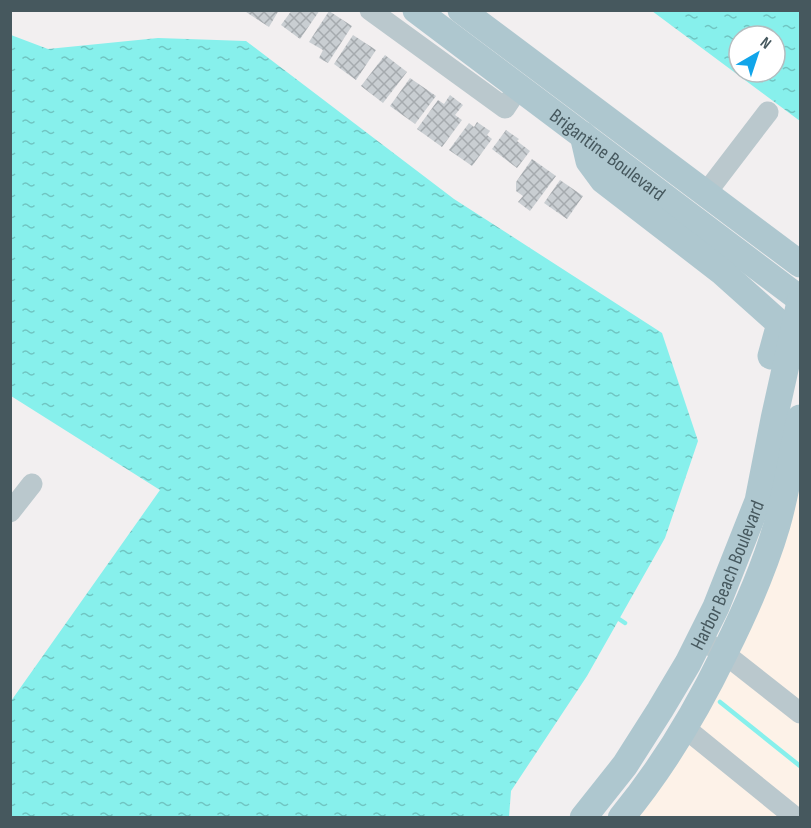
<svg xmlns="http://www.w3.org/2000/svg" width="811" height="828" font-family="'Sofia Sans Condensed',sans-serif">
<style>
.commercial{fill:#fdf2e8}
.water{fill:url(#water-ripples);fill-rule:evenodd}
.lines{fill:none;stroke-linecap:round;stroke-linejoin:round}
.stream{stroke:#87f0ec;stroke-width:4.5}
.building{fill:url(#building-cross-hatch)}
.minor{stroke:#bac8cd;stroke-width:21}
.major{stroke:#aec7cf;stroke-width:27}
.labels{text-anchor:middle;stroke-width:6;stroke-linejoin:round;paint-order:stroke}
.street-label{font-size:20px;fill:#46585e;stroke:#fff}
</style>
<defs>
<pattern id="water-ripples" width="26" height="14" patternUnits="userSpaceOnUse" patternTransform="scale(1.5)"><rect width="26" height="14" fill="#87f0ec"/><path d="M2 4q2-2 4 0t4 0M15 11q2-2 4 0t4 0" fill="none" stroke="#70c5c2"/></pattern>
<pattern id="building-cross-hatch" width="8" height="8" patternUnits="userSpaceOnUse" patternTransform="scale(1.5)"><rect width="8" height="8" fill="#c9ced2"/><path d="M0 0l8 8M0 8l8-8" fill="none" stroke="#a5aaae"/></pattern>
</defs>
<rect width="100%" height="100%" fill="#f2eff0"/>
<path class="commercial" d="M800,425V817L621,818L711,682Z"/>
<path class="water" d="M652,11H800V121ZM739,36H775V72H739Z
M11,35L48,49L158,38L246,41L454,199L662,333L698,441L665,538L587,676L511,791L509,817H11V701L160,490L11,396Z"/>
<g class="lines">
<path class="stream" d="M619,619L625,623
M720,702L800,766"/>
</g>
<path class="building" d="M243,10H279L269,27Z
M292,10H320L300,39L281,25Z
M329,11L352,26L328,63L319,58L323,50L309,42Z
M353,35L376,50L356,80L334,64Z
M385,55L407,72L383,103L361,86Z
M410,78L436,96L415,124L390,106Z
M450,95L463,105L455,115L462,120L442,147L417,129L438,100L444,104Z
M477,122L490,131L487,135L492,139L472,166L449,150L469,123L474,127Z
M506,130L519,139L517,141L530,151L517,168L492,149Z
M532,159L556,176L530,211L518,202L523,196L516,191V182Z
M560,180L583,196L567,219L544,203Z"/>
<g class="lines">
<path class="minor" d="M370,10L505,108L519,87
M706,193L768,112
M10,512L32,484
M700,639L725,654L800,713
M685,728L796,818"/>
<g class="major">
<path id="s1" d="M416,10L800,299"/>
<path d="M461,10L800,264"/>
<path d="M583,135L589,161L603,180L721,271L777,321L779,327L771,356"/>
<path id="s2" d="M583,818L625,765L660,710L688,663L716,607L758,501L774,419L800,302"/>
<path d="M621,818C664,766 696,712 725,652C746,610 764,569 777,525C787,490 792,453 800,418"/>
</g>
</g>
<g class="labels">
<g class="street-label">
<text dy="7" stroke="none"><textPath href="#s1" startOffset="240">Brigantine Boulevard</textPath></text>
<text dy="7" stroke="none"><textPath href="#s2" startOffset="284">Harbor Beach Boulevard</textPath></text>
</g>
</g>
<rect width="811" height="828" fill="none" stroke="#46585e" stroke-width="24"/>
<g transform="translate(757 54) rotate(39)"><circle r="28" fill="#ffffff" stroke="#b5bcbf" stroke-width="1.5"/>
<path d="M0-4.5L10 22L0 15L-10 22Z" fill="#11a5ea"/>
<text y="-9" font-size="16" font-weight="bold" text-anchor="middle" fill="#46585e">N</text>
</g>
</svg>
